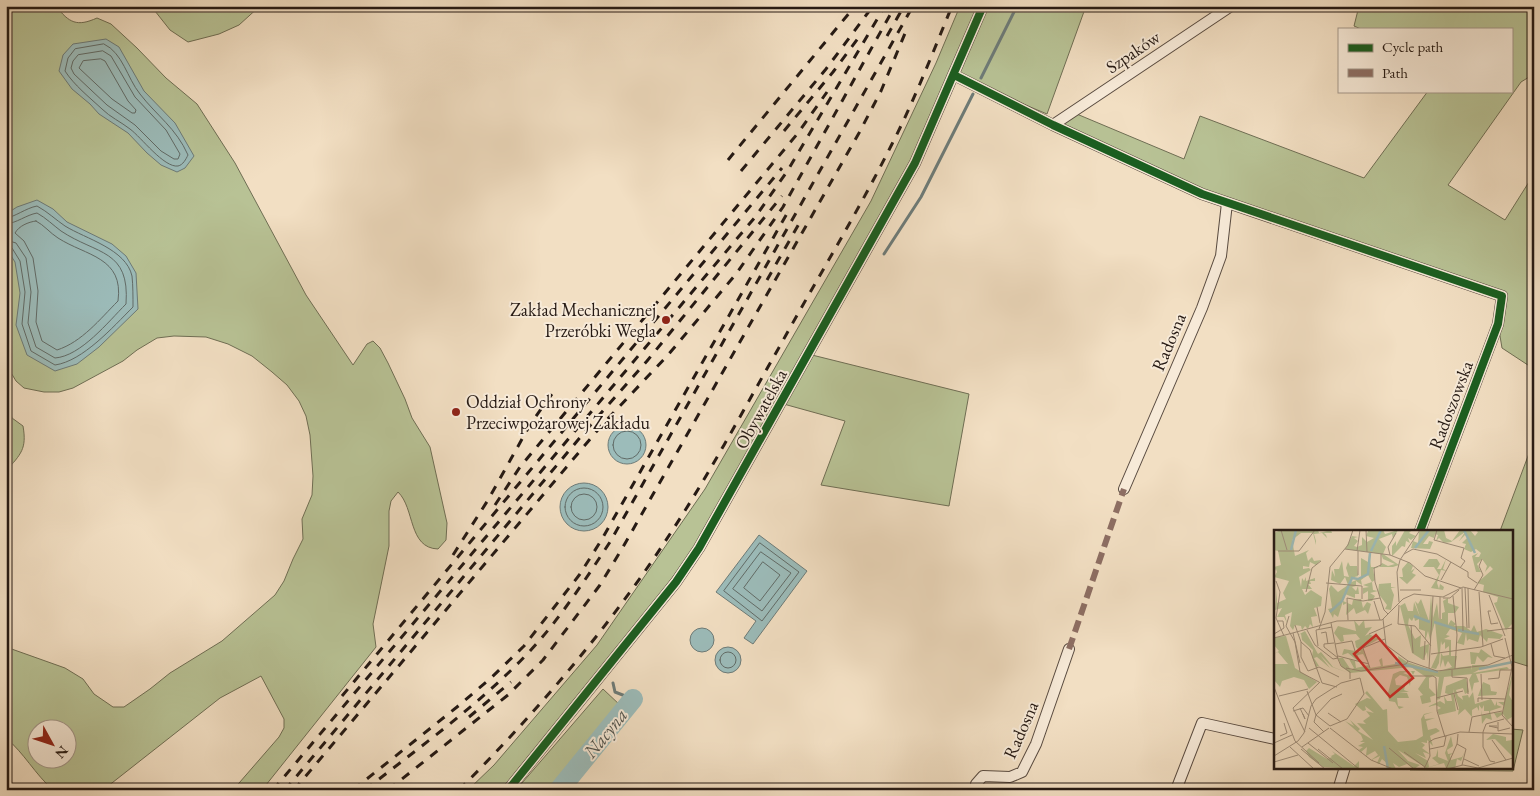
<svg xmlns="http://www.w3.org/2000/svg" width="1540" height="796" font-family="'EB Garamond',serif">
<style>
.green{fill:#b8c295;stroke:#6f6e54;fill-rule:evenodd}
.water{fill:#9cbcba;stroke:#6d7b78}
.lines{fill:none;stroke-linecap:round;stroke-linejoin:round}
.shore{stroke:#616b67;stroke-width:1}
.stream{stroke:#6d7b78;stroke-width:3}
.river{stroke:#9cbcba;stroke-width:20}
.minor-casing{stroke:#594b40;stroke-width:12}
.minor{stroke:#f7ead8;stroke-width:10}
.rail{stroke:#261a14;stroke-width:3;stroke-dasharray:9 9;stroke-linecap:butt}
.quiet{stroke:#8d6e63;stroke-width:6;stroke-dasharray:12 6;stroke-linecap:butt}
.cycleway-casing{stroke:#f7ead8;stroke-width:11}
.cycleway{stroke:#1b5e20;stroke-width:8}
.poi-dot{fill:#8f2418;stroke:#f7ead8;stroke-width:2}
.labels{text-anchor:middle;stroke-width:4;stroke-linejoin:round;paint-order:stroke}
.street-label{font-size:18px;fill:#261a14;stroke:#f7ead8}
.poi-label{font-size:18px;fill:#261a14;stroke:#f7ead8;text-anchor:end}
.water-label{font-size:19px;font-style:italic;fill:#4f534e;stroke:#f7ead8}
.inset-river{fill:none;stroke:#9cbcba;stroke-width:2.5}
.inset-road{fill:none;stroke:#a0907d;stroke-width:1}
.view{fill:#d62828;fill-opacity:0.15;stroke:#d62828;stroke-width:2.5}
.inset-edge{fill:none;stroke:#261a14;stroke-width:2.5}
</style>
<rect width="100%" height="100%" fill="#f2dfc3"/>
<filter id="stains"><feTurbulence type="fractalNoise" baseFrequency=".004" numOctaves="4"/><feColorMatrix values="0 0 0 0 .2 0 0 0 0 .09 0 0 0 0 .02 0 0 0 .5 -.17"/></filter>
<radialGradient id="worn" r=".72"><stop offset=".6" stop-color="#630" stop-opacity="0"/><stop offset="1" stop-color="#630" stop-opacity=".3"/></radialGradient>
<path class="green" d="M6,6H56C69,23 77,27 97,18L111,24L137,48L166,78L197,104L235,163L306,295L353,365L367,344L373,341L380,348L388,363L405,399L412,418L430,447L447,523L446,540L438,549C408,548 415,508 398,492L391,501L389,511V546L373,624L376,647L262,790H233L279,737L284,728V719L261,676L220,698L103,790H53C35,774 24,753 6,738V647L65,668L83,679L94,694L113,707H124L150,689L170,673L222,641L275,595L284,581L293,559L303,539L302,519L312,495L313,476L310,435L306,416L299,401L287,385L272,372L252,356L228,344L206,337L174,336L157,338L137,350L123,361L73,388L59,392H44L24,388L16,381L7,366L6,361ZM38,728H68V758H38Z
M151,6H260L239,25L219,34L188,42L170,30Z
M960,6H978L909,166L690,554L663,590L501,790H468L494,765L597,645L705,489L871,201L936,63Z
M983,6H1086L1047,114L954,75Z
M1359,6H1534V74L1521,82L1448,185L1505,220L1534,174V369L1502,348L1498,324L1502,297L1227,203L1053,125L1072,112L1184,159L1200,116L1364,178L1428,91H1511V29H1361L1354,26Z
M808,354L969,394L949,506L821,485L845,421L780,403Z
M6,394L12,418L23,426C27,449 21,454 6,471Z
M1534,440V668L1511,661V531H1500Z
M603,689L621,706L552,790H516Z
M1511,729L1523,730L1513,771L1410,770L1411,767H1511Z"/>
<path class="water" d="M106,39L119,47L144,91L175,123L194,156L185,168L177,172L161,165L147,153L128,133L99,114L90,104L72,89L59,71L63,55L73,44Z
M37,200L53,209L67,222L112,244L126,256L136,273L138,309L99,347L77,364L55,371L27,355L16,325L20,293L15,262L6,248V214L17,207Z
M608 445a19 19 0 1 1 38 0a19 19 0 1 1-38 0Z
M560 507a24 24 0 1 1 48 0a24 24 0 1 1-48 0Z
M759,535L807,571L753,644L744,638L756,621L716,592Z
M690 640a12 12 0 1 1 24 0a12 12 0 1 1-24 0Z
M715 660a13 13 0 1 1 26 0a13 13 0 1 1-26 0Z"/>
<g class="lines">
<path class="shore" d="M104,44C123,53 127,78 140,94C157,116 176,128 188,155C186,159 183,165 178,166C164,168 141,137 130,129C121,122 110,117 102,109C89,97 74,85 65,71L68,58L75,49Z
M103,51L111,56L135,97L166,130L180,154L178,159H174L161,151L135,125L107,105L74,74L71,68L73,61L78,55Z
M101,59L105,61L128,101L136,110L135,113H132L112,99L79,68L83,61Z
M6,218C15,217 26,208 37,206C48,212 56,220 65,226C86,239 126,249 132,276C133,285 133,297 133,307C113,327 83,361 55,365L31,351L22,324L25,292L20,261L12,248L6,246
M36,221C44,225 50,233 58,238C86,256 124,257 118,301C100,319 82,342 57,350L42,341L36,322L38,291L33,258L24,241L15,233C19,226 28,222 36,221Z
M6,224C17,223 26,215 37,213C46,218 53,225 61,231C97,255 130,249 126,304C108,322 81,356 55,358L36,347L28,323L31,292L26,258L16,243L6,240
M613 445a14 14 0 1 1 28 0a14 14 0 1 1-28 0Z
M565 507a19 19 0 1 1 38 0a19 19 0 1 1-38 0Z
M571 507a13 13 0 1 1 26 0a13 13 0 1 1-26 0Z
M760,543L799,572L762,621L724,591Z
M761,552L791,573L762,611L733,589Z
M763,562L780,575L760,601L744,588Z
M720 660a8 8 0 1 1 16 0a8 8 0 1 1-16 0Z"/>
<path class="stream" d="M981,78L1017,6
M884,254L921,197L973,94
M613,683L615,692L633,699"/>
<path class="river" d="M559,790L633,699"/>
<defs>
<path id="minor" d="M954,75L1053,125L1202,194L1502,296L1498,324L1420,531
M1053,125L1231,6
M1124,489L1202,308L1221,256L1227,203
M508,790L676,582L699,548L915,163L983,6
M976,790V784L983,776L1010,777L1022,772L1036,744L1069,649
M1176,790L1202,723L1275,739
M1338,790L1345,767"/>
</defs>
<use href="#minor" class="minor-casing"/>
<use href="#minor" class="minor"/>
<path class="rail" d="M887,36L904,6
M784,131L833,72L862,33
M728,160L855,6
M741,171L826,69L873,6
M767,280L800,222
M495,505L520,467L798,133L827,92
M453,555L488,500L531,423L552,394
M342,696L782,168
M469,717L511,682
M273,790L756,216L788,170L885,6
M285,790L593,422L647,361L782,196
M294,790L602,425L668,355L736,274L783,207L895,6
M353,790L457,707L491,678L524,646L580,574L602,539L789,210
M365,790C421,746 480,704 529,652C560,619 585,580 610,542L913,6
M388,790L508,695L543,660L600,585L623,547L859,133L881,91L906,31
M459,790C535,714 612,624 670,534C710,473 745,407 781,344C818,277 858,212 892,144C915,99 933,52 952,6"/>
<path class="quiet" d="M1069,649L1124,489"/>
<defs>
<path id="cycleway" d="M954,75L1053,125L1202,194L1502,296L1498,324L1420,531
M508,790L676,582L699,548L915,163L983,6"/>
</defs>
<use href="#cycleway" class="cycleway-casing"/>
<use href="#cycleway" class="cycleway"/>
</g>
<g class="poi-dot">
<circle cx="666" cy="320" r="5"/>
<circle cx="456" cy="412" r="5"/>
</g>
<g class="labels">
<g class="street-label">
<text transform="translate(1133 52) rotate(-34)" y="6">Szpaków</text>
<text transform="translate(1169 342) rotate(-67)" y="6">Radosna</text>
<text transform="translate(1451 405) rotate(-69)" y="6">Radoszowska</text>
<text transform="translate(761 409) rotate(-61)" y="6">Obywatelska</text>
<text transform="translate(1021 730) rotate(-66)" y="6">Radosna</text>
</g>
<g class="poi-label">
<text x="656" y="316">Zakład Mechanicznej<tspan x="656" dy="21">Przeróbki Wegla</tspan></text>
<text x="466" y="408" text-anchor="start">Oddział Ochrony<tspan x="466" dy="21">Przeciwpożarowej Zakładu</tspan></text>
</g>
<g class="water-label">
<text transform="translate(605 733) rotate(-51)" y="7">Nacyna</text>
</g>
</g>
<g transform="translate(1274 530)">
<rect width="239" height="239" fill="#f2dfc3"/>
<path d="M7,0H44L45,3L57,0L58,3H50L52,5L53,8L48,3L40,4L42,11V15L39,3H27L18,10L21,26L35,20L32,23L34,31L38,27L40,31L47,30L42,35L36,32L35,37L29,36V39L35,38L37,40L25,47L27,57L28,48L30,51L32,47V51L41,48V51H36L37,54H34L38,59H28L31,65L37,60L48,67L47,76L40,78L45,91L43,86L37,87L39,97L36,94L34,99L31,96L28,100L27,96L21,95L19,100L16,96L18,82L11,85L13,93L10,87H3L8,78L1,80L3,59V73L12,69L9,63L15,51L0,47L3,42L2,39L0,43V37L7,35L4,21L0,20V3ZM109,0L111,4L124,0L119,9L118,4L105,9L112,17L109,24L125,35L119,37H105L108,33L114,36L121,34L109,29L107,24L71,19L78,6L84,7L80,8L84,11L80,16L83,17L88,15V7L93,12L100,8L92,6L94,1ZM131,0H138L135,3L142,6L137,10L134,8L136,13L132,11L131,17L128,16L118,26V16L122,11V16ZM148,0H170L172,8L178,11L186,0H196L201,6L204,2L201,0H239V93L232,100L234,105L220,73L223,72L224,67L209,62L210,55L203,53L219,39L216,36L211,42L213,36L208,29L203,34L207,42H202L198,26L204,23L201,27H205L207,23L202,19L197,22L190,19L192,14L188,13L194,7L191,5L185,11L191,2L177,12L170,13L165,8L162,11L164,5L161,4L160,8L155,6L149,14H154L155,11L159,12L156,19L137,18L139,11L144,13L145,2ZM95,24L97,37H105L99,39L101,50L98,52L99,60L104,61L96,63L101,66L98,71H94V61L89,64V58L95,57L89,55L98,52L94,45L87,50L88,55L82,51V56L78,57L82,61L84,56L85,64H81V68L71,64L69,71L78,75L79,70L87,69L89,78L93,72L97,74L94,84L91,80L82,84L80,78L72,85L73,73L69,75V71L64,87L60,84L59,88L54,79L58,78L55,59L57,55L64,62L74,55L71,47L66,54L57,50L58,40L61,47L60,39H65L68,31L70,46L75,47L72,38L74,32L76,36H83L84,46L77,48L75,53L90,47L87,46V28L94,32ZM155,29H163L166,34L163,39H167L172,29L169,39L173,41L167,40L163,53L165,59L166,54L170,57L169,60L157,58L165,45L160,37H149ZM134,32L139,36L137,41L141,38L138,43L142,45L133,54L125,47H129L128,39ZM117,53V57H122L117,58L120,65L117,80L111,79L113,75L104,63L105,54ZM157,66L159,88L163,73L165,89H168V83L171,82L169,71L174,68V73L185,77L181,83H174V95L177,90L182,94L180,96H190L197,101L200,95L203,102L212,99L229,105L226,109L214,108L213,112L206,105L204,112L195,109L193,111L192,103L190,115L183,113L188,103L176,99L172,105L176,106L170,109L177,110V126H183L181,138L197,136L198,140V135H214L199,143L233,137L235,139L202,144L205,152L200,153L198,162L195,150L198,144L170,147L166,169L162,170L165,147L159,146L155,148V158L162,165L156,167L157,172L148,174L146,166L149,165L144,159L152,147L137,137L76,143L68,137L64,128H69L77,140L80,138L75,129L81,131L82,138L95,135L89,124L84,125L85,132L74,123L68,125L70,119L87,122L82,117L81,111L86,109L82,104L69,105L70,111L67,112L60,103L64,96L82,101L80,90L85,96L90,90L91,98L98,97L91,106L95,104L105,109L89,118L96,138L107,136L105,130L108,128L109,136L121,134L125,133L124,126L133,132L163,142L178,137L174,131L171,137L169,129L166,138L167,123L169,126L175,125V116L171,119V112L168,115L167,111L165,133L162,139L157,138L164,123L161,92L156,110L154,101L151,111V101L145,99V89L141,91L140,87L138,91L135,88L134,95L141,109L147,105L146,117L155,114L154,131L153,122L149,130L138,123L126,76L131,73L134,81H139L140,72L146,87L141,71L144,74L147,69L155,91ZM31,101L44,124L47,122L59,137L75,143L58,137L46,125L56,138L43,127L40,128L45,136L42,137L38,127L39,120L28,110L27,104L24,105ZM12,106L21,138L43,152L35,159L30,150L20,147L8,151L6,157L0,150V134H14L4,122L0,124L5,121L0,115V107ZM207,119L219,128L214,127L209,132L203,126L201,134H197L196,122L205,123ZM126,141H141L139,145L137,141L129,143L137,146L136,156L133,147L126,145L121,149L122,155L131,156L130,160L135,162H125L133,163L135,168H123L124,176L130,177L125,179L121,172L115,171L114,163L119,144ZM239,142L235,165L239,172L238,187L233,190L229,184L223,188L220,183L229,182L230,176L224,172H230ZM192,148L195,162L191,164L189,158L182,160L184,166L189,170L188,166L194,165L195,168L199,162L201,174L217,169L221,176L223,171V175L228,177L216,181L218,190L212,188L208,194L207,180L208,185L215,184V181H210V175L208,179L205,175V181L203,177L198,180V187L191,179L184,185L185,178L179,159L182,181L165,185L163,180L167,178L162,175L153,177L166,171L171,174L170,166L173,171H178L177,165L171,163L172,156ZM209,152L216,155L217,161L223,162L222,165L204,166ZM93,161L109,180L113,179L114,201L124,212L142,210L149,206L147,189L150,184L159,182L150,185L151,189L161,188L152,191L154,200L162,198L166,201L156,206L159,216L153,210V213L147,212L151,215L148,218L156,224L149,222L152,228L141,223L154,231L155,237L165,234L158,228L162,226L164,219V227L174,231L171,223L177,206L179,216L173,220L174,224L180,223L176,225L177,230L188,227L191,221L187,231L183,229L181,239L172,238L170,233L152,238L124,220L134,231L146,235L140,239L133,234L125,237L119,233L122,239H113L114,234L108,229L105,234L103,233L106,226L97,230L104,225L101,221L92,226L93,217L87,222L85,220L89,217L84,216L91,212H86L89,210L87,205L71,191L80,196L76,190L86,199L84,201L99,210L83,193L92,194L89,191L96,186L92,181L100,183L91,176L92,180L89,181L81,174L93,168L97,169L91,163ZM219,204L232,207V211L238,210L239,227L221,209L212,210ZM35,218L53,229L58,227L50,221L57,226L61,224L58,221L80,236L85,231V239L49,237L35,227L32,221Z" fill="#b8c295"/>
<path class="inset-river" d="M190,0L201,23M141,18L155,0M17,20L22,0M97,21L107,0M56,82L68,71L78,48L84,49L94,44L96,23M140,86L156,92M160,92L182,99M184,100L205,104M121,133L164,142M205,139L239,132M110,216L114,239"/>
<path class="inset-road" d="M7,0L13,20M92,0L93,22M163,0L160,10L190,18L187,28L191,31L186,38M71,19L116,25L136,33L151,46L187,58M4,21H25L41,0M83,21L86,0M107,24V35L100,38L101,52L110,80L114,84M130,24L139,19L163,24L194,42V47L203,53M116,25L114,17L122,3M84,45V21M167,50L177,32M2,51L6,62L2,88L10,106M52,53L88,56V69M188,58L189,101M191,58L193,98M194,58L195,98M126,60H147M200,60L209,45L205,36L208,29M32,62L38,38L47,31M205,62L209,116M215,65L231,106M179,66L183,105L181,139M169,68H176L185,60M100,71L106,90M125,72L123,42L126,30L146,0M125,75L124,94L141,96L157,116M43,77L46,93M217,81H214L217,94L224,93M15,86L12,96L21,112L26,142L45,152M109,89L112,115L134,131L163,141L214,135L239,125M166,89V67M74,90L73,68L89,71L106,68M57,93L64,129L67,136L76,142V149M21,95L27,112L36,120L48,153M137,95L139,123M45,99L51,82L56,37L74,15L79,0M33,100L41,115L59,129L64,128M42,100L58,97M42,100L44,116M213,101L239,98M19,103L26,133M47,103L52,102L54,114M0,104L10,98L9,91H3M95,104L118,94M0,108L63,91L108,90L129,69L140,64L169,67L189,57L239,69M231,108L238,137L228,185L239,197M27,112V127L34,141L45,137L65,147M60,113L50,114V117L64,128M61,114L78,111L81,121M217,114L220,126L231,128M157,124L207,117L229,109M64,126L95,134M150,130L151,111M72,138L87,141L132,134L134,131M96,138L89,118L111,109M155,138L159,66M178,140V147L193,148L194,164M207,144L208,170M138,146H159M159,146L162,148L163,181L171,207M214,149L225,148L226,140H238M48,153L63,157M0,157L21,211L45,233M33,161L42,185M180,164L184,180M5,166L34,159M162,168L189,161M204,172V168L231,169M26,178L31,189L29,184M19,181L29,178L35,186M54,183L67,192M42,185L57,169L68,164M42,185L40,192L50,202M42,185L56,196M224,192V201L236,198M223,196H215L224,198M35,198L85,239M56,198L97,230L119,239M31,202L19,178L46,152M195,202L198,187L228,181M239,204V221M6,206L13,203L10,193M218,210L232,230M0,213L18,205M34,213L59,233M183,214L192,219L188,235M16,217L40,239M28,217L55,198M115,218L140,239M27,219L51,239M44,219L69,239M156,219L170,216L172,206M130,222L151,237M0,226L24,211L30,203L37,176L42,169L67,153L86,148L90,164L73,189L56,196M190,229L205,236M0,232L24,225M221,232L216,231L209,217V202L212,194L230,189M150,239L156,226L155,212L160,209L186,202L239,204M172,239L183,214L184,204M173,239L189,235L204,238L239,228"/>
<path class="view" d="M102,105L139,148L116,167L80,124Z"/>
<rect width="239" height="239" class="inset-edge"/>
</g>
<rect width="1540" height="796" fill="none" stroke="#f2dfc3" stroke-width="25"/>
<rect x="8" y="8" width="1525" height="781" fill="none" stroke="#261a14" stroke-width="2.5"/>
<rect x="12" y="12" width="1515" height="771" fill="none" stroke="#261a14"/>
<rect x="1338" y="28" width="175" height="65" fill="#f7ead8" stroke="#a3978a"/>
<rect x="1348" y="44" width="25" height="8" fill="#1b5e20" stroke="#a3978a"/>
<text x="1382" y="52" font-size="15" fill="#261a14">Cycle path</text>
<rect x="1348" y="69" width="25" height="8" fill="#8d6e63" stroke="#a3978a"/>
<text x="1382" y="78" font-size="15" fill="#261a14">Path</text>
<g transform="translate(52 744) rotate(130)"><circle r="24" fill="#f7ead8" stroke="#a3978a"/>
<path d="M0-4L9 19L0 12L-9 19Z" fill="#8f2418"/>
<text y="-8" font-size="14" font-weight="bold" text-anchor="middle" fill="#261a14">N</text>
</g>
<rect width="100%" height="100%" filter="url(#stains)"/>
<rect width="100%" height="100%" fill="url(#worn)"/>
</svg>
